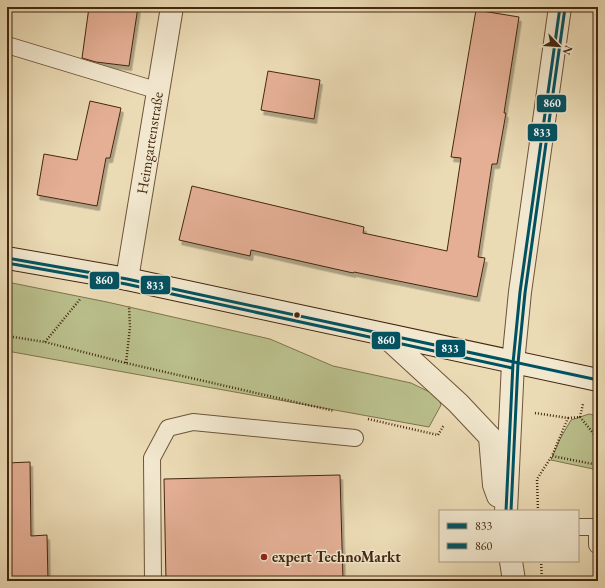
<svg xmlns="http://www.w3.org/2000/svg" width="605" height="588" font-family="'EB Garamond',serif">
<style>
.green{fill:#bac08c;stroke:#7f744e}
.building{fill:#e4af95;stroke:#44270f;filter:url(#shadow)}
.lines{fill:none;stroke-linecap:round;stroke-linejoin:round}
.service-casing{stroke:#6e5438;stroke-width:18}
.minor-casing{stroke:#6e5438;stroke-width:24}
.secondary-casing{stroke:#44270f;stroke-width:24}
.path{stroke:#44270f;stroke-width:2.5;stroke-dasharray:1 2;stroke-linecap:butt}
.service{stroke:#f2e8cf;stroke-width:16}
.minor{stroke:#f2e8cf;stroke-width:22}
.secondary{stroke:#f2e8cf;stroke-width:22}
.bus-1-casing{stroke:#f2e8cf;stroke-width:6}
.bus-2-casing{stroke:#f2e8cf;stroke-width:6}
.bus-1{stroke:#005262;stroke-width:3}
.bus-2{stroke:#005262;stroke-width:3}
.bus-dot{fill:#44270f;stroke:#f2e8cf;stroke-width:1.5}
.poi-dot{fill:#8f2418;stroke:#f2e8cf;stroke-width:1.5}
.labels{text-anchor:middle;stroke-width:3;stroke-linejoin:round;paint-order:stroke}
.street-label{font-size:15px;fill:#44270f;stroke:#f2e8cf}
.poi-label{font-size:15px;font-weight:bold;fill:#44270f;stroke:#f2e8cf;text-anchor:start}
.line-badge{stroke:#f2e8cf;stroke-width:1.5}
.badge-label{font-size:11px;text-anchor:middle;font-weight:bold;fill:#fff}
</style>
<defs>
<filter id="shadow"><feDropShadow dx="2.5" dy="4.5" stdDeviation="0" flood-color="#0004"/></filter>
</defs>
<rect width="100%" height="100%" fill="#ebdbb5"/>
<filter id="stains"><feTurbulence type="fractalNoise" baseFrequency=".005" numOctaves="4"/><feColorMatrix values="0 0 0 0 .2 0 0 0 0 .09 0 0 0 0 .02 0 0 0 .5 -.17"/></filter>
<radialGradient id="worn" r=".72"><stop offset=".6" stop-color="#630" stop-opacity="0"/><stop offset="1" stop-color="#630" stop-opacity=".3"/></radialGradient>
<path class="green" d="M7,282L107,302L270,339L333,366L411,383L438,396L441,405L429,427L7,351Z
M589,414L598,416V470L551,460L560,439L571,420Z"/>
<path class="building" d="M89,7H138L129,66L96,62L82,58Z
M476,10L519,17L504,113H506L497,164H492L478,257L485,258L477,297L354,272L353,273L251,250L250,256L179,240L192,186L364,227L363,233L447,251L461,158L451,157Z
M268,71L320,80L314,119L261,110Z
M90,101L121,108L110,158H106L97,206L37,195L44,154L77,160Z
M30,462L31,536L47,535L48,581H7V463Z
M340,475L343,581H166L164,479Z"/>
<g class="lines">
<defs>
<path id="service" d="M7,45L159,91
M578,527H598
M597,545V527
M153,581L152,458L168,428L193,422L355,438"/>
<path id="minor" d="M127,279L172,7
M384,335L458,403L490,437L494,485L498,496
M506,511L513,363L520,292L560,7
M511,561L514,581"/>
<path id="secondary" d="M7,258L127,279L598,380"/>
</defs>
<use href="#service" class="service-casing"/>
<use href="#minor" class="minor-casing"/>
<use href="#secondary" class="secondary-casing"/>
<path class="path" d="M7,336L45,342L126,363L334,411
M45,342L81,298
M126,363L130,327L129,306
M535,413L568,418L552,456L598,465
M580,417L583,404
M568,418L580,417L598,439
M368,419L438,435L444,425
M538,511L537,479L552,456
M541,561L542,581"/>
<use href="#service" class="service"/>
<use href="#minor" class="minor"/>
<use href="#secondary" class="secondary"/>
<defs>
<path id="bus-1" d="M7,258L127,279L598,380
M506,511L513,363L520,292L560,7"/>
<path id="bus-2" d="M7,263L126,284L512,368
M511,511L518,363L525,293L565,8"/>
</defs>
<use href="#bus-1" class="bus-1-casing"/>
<use href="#bus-2" class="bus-2-casing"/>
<use href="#bus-1" class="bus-1"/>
<use href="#bus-2" class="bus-2"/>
</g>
<circle class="bus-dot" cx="297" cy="315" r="3.5"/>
<circle class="poi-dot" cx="264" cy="557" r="4"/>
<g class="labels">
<g class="street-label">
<text transform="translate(150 143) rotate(-81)" y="5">Heimgartenstraße</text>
</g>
<g class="poi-label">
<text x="272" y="562">expert TechnoMarkt</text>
</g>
</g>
<g class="line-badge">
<rect x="536" y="94" width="31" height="19" rx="4" fill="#005262"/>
<rect x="527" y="123" width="31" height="19" rx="4" fill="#005262"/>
<rect x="89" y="271" width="31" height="19" rx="4" fill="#005262"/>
<rect x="140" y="275" width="31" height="20" rx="4" fill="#005262"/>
<rect x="371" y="331" width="30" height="19" rx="4" fill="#005262"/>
<rect x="435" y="339" width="31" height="19" rx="4" fill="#005262"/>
</g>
<g class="badge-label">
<text x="552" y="107">860</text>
<text x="542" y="136">833</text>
<text x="104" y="284">860</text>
<text x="155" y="289">833</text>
<text x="386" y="344">860</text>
<text x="450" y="352">833</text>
</g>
<rect width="605" height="588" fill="none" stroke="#ebdbb5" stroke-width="24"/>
<rect x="8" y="8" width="589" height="572" fill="none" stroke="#44270f" stroke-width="2"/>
<rect x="12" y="12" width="581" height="564" fill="none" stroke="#44270f"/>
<rect x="439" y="510" width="140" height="52" fill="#f2e8cf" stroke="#ac9b82"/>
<rect x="447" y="523" width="20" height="6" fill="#005262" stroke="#ac9b82"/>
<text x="475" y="530" font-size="12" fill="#44270f">833</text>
<rect x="447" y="543" width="20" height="6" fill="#005262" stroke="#ac9b82"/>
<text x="475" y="550" font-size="12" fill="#44270f">860</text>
<g transform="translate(559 46) rotate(115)" stroke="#f2e8cf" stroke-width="3" paint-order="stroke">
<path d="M0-3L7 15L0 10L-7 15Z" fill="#44270f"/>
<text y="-6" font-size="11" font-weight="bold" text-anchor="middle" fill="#44270f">N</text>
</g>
<rect width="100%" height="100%" filter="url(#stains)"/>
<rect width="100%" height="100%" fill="url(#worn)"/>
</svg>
